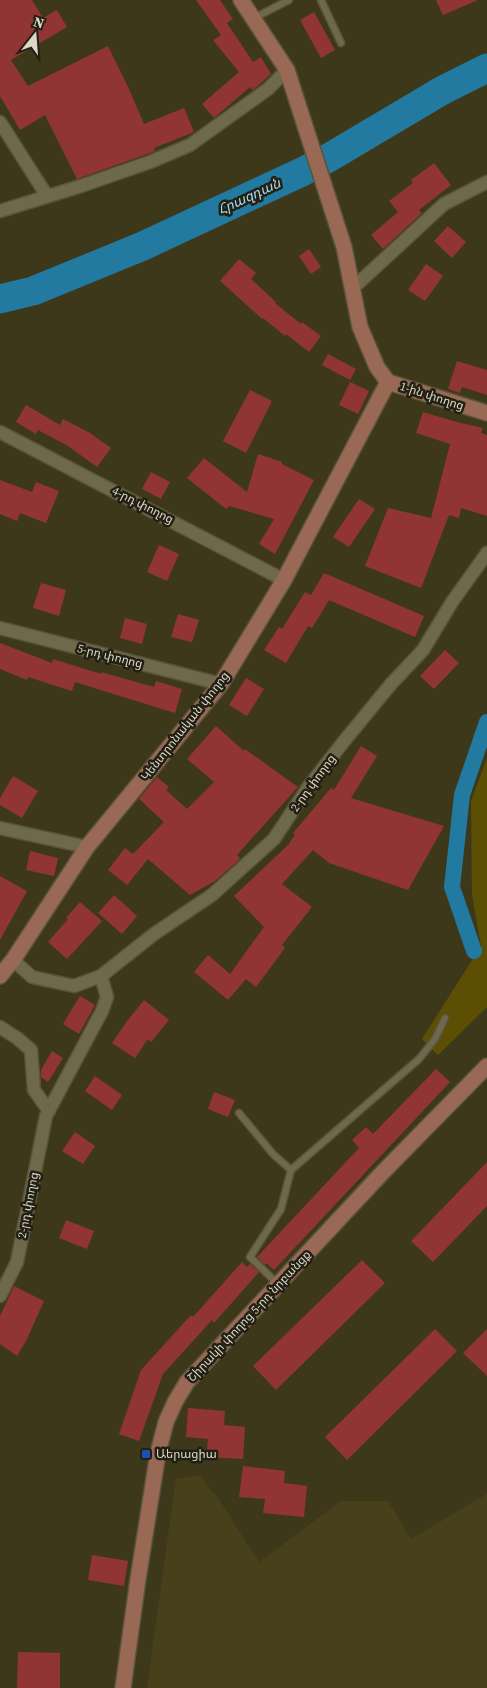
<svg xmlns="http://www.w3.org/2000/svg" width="487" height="1688" font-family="'Source Serif 4','Noto Sans Armenian',serif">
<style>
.built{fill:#47401b}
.green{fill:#5c4f04}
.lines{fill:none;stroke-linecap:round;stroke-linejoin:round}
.canal{stroke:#227aa0;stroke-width:16}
.river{stroke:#227aa0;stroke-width:29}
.building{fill:#903534}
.lane-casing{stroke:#58533a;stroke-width:9}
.street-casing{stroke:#58533a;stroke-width:15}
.secondary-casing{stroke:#58533a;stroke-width:18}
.lane{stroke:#6f694b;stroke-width:6}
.street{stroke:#6f694b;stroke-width:12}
.secondary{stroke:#996955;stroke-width:15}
.transit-dot{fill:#1a4fb4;stroke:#221f13;stroke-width:2}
.labels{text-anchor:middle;stroke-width:5;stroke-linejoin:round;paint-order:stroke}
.street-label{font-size:12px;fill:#dad7c7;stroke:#221f13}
.poi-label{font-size:12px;fill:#dad7c7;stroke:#221f13;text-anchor:start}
.water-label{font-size:14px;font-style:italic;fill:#a7d7f1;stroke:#221f13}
</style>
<rect width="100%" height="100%" fill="#3e381b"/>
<path class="built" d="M199,1475L218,1498L259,1562L341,1501H388L411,1539L487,1494V1688H147L176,1479Z"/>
<path class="green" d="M487,758V1007L438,1055L422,1039L481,946L472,895L471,801Z"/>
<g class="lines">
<path class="canal" d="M474,951L452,887L462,795L487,722"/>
<path class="river" d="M0,299L33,291L143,246L304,171L330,157L443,90L487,68"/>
</g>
<path class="building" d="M0,0H32L43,18L57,10L67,27L11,60L28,86L108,46L129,89L144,124L184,108L194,132L154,148L155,151L147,154L77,179L45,115L20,130L0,96Z
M196,0H220L233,19L227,23L253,62L261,57L271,74L253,90L250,87L214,118L202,104L239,72L213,40L221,35Z
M436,0H478L443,15Z
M314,12L335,50L321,58L300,20Z
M434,163L451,185L419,210L422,213L383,249L371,235L398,212L389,201L413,183L411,180Z
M448,226L466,242L452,258L434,241Z
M309,249L321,267L311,274L299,256Z
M239,259L256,273L251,279L276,302L275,303L301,324L302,322L321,336L309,352L286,334L285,336L263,318L262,319L220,281Z
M426,264L443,276L425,301L408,290Z
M328,354L356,369L350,380L322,365Z
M457,361L487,370V395L462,387L460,393L448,389Z
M350,382L369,391L358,414L339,405Z
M250,390L272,401L246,453L223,441Z
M26,405L60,425L63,419L90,433L111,448L97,467L68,446L38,430L36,434L16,422Z
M423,412L457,422L483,428L481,433L487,435V516L461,508L459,518L449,515L421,588L365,566L388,508L431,518L450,444L416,433Z
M258,454L282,462V464L314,480L275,554L259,544L274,519L229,506L226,509L187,478L204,458L247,492Z
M151,472L170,482L161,499L142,489Z
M0,480L32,492L36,482L59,491L46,523L20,513L17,521L0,514Z
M359,499L375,509L349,547L333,537Z
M159,545L179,554L167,581L147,572Z
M324,573L424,616L415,637L329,600L312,628L308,626L286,663L264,650L279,627L282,629L305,592L311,595Z
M41,583L66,590L59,616L33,608Z
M178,614L199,620L192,642L171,637Z
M125,618L147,624L142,644L120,638Z
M0,643L52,663L53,659L101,674V672L154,687L156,681L182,689L175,713L75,682L72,691L28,677L27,680L0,669Z
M445,650L459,663L434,689L420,676Z
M246,678L264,689L247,716L229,705Z
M216,726L244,751L245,749L298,787L237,855L240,858L238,861L215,881L190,895L148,859L127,885L108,870L125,848L133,854L164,822L139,799L157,777L169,787L166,790L187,809L214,782L187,759Z
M361,746L377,756L351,798L444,826L408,890L329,863L313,850L282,884L312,907L282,945L285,948L256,987L246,979L228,1000L194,972L208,955L230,974L264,927L234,896L290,843V842L295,835L293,833L331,788L334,790Z
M13,776L38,791L22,818L0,805V798Z
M30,851L58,858L54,876L26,870Z
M0,876L27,891L0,940Z
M114,895L137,916L122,934L98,913Z
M80,902L102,921L67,959L48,942L68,919L66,918Z
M80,996L95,1005L79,1034L63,1024Z
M144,1000L169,1020L151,1042L148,1039L135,1058L112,1043L127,1021Z
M52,1051L63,1058L48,1082L41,1077V1070Z
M436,1069L450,1082L274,1270L266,1263L265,1265L257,1257L359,1148L352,1140L366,1127L373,1134Z
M95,1076L122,1095L112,1110L85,1091Z
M214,1092L235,1100L228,1117L208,1109Z
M75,1132L95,1146L83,1164L62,1151Z
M487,1162V1206L433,1262L411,1241Z
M66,1220L94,1231L87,1249L59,1238Z
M362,1260L385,1283L276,1390L253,1366Z
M242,1262L247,1267L250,1264L259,1272L214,1323L212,1320L163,1374L139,1441L119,1434L141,1370L191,1315L193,1317Z
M14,1286L44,1301L26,1341L17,1356L0,1344V1316Z
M435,1329L457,1351L347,1460L325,1437Z
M487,1329V1376L463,1353Z
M188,1408L225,1411L224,1425L245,1427L243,1459L206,1457L208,1439L186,1437Z
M243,1466L285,1471L284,1483L307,1486L304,1517L263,1513L265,1499L239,1497Z
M92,1555L128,1561L124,1586L88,1580Z
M18,1652L60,1653V1688H17Z"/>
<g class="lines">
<defs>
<path id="lane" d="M321,0L341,43
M254,18L289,0
M239,1113L273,1154L291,1170
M278,1284L250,1257L281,1209L291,1170L419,1059L435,1039L445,1018"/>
<path id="street" d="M0,122L47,196
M0,211L81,186L150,162L190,145L268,89L287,70
M353,288L444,204L487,182
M0,432L284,580
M0,628L221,684
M0,828L87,847
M13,960L32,977L74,986L101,976L154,934L212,895L274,839L309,786L345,740L391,684L423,650L452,602L487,553
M0,1027L17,1038L31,1050L34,1090L49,1111
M0,1296L17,1262L46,1116L102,1011L107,997L101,976"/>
<path id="secondary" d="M241,0L287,70L344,247L360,327L377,367L388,382L487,413
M0,976L13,960L87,847L221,684L284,580L388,382
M123,1688L138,1579L158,1453L166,1422L175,1402L187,1382L383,1172L487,1066"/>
</defs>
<use href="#lane" class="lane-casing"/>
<use href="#street" class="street-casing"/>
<use href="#secondary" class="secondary-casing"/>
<use href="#lane" class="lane"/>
<use href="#street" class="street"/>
<use href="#secondary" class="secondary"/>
</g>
<rect class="transit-dot" x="141" y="1449" width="10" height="10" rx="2.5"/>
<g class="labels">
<g class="street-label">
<text transform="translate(432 396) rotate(18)" y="4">1-ին փողոց</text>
<text transform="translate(143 505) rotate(27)" y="4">4-րդ փողոց</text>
<text transform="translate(110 656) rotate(14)" y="4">5-րդ փողոց</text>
<text transform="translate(185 726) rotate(-52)" y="4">Կենտրոնական փողոց</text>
<text transform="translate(313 783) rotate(-54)" y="4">2-րդ փողոց</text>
<text transform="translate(28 1205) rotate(-79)" y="4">2-րդ փողոց</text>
<text transform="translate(249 1316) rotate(-47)" y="4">Շիրակի փողոց 5-րդ նրբանցք</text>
</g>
<g class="poi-label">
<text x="156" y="1458">Աերացիա</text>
</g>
<g class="water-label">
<text transform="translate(249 196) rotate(-25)" y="5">Հրազդան</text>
</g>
</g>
<g transform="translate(35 35) rotate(17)" stroke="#221f13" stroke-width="4" paint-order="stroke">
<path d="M0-4L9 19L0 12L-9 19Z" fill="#dad7c7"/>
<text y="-8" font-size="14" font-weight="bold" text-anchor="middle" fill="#dad7c7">N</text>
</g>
</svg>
